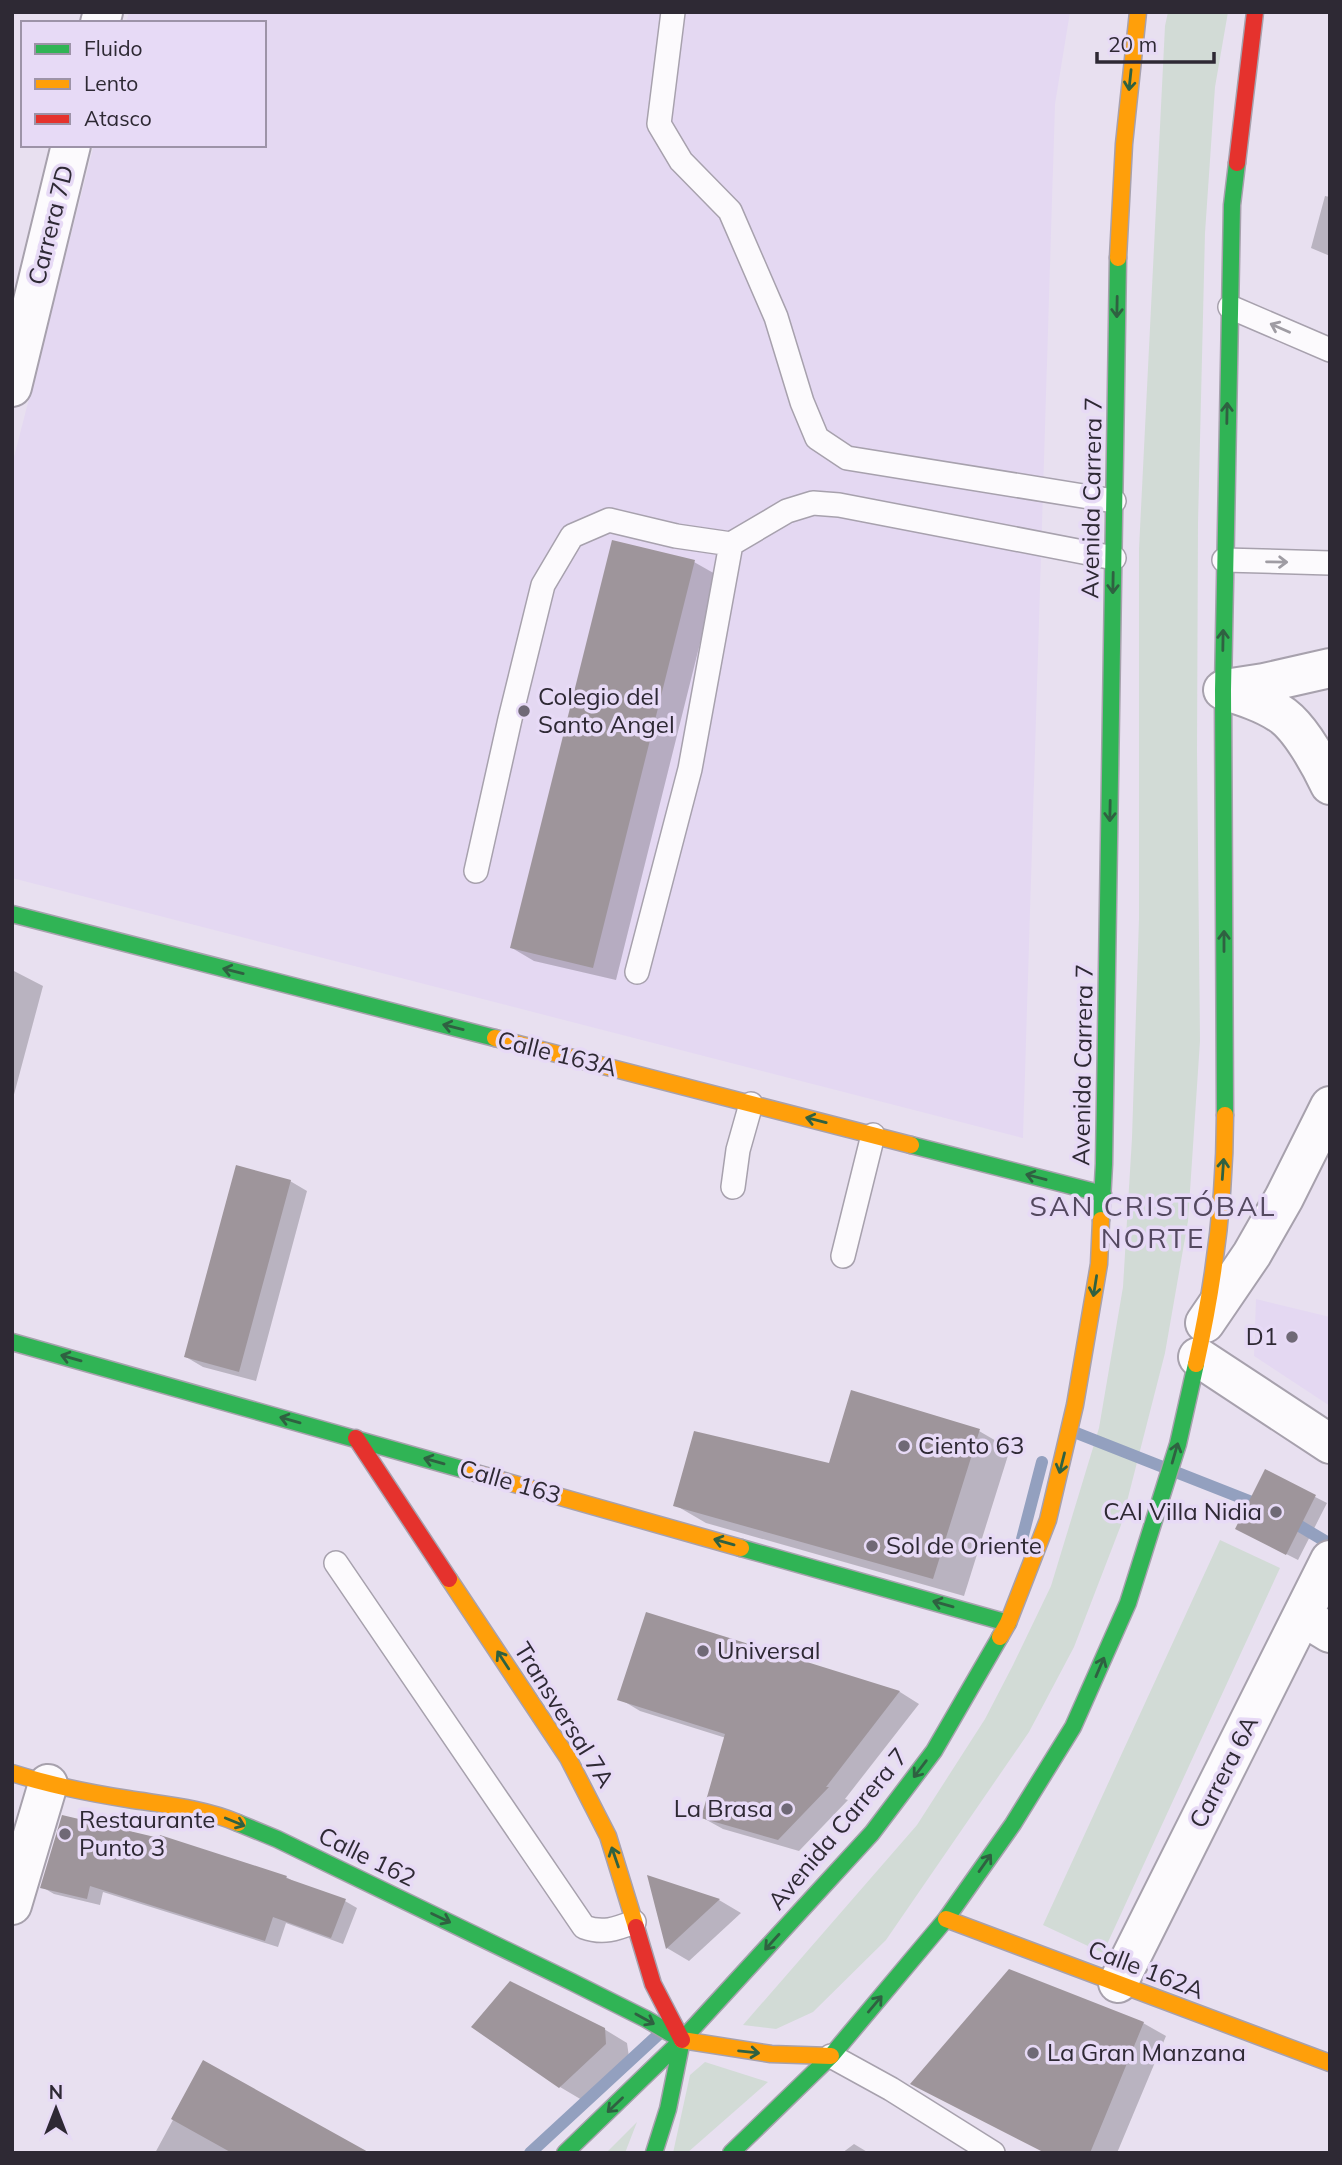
<svg xmlns="http://www.w3.org/2000/svg" width="1342" height="2165" font-family="Mulish,sans-serif">
<style>
.built{fill:#e4d8f2}
.green{fill:#d2dbd6}
.shadow{fill:#0003}
.lines{fill:none;stroke-linecap:round;stroke-linejoin:round}
.stream{stroke:#93a0bf;stroke-width:12}
.building{fill:#9e959b}
.lane-casing{stroke:#a7a1ad;stroke-width:26}
.street-casing{stroke:#a7a1ad;stroke-width:42}
.fast-casing{stroke:#a7a1ad;stroke-width:19}
.slow-casing{stroke:#a7a1ad;stroke-width:19}
.jam-casing{stroke:#a7a1ad;stroke-width:19}
.lane{stroke:#fcfafd;stroke-width:23}
.street{stroke:#fcfafd;stroke-width:38}
.fast{stroke:#30b455;stroke-width:16}
.slow{stroke:#ff9f0a;stroke-width:16}
.jam{stroke:#e5322d;stroke-width:16}
.oneway{stroke:#2f6141}
.oneway2{stroke:#9f9ca3}
.poi-dot{fill:#6f6976;stroke:#e7daf6;stroke-width:2.5}
.labels{text-anchor:middle;stroke-width:7;stroke-linejoin:round;paint-order:stroke}
.street-label{font-size:24px;fill:#2e2934;stroke:#e7daf6}
.poi-label{font-size:24px;fill:#2e2934;stroke:#e7daf6;text-anchor:start}
.quarter-label{font-size:28px;letter-spacing:2px;fill:#544960;stroke:#e7daf6}
</style>
<rect width="100%" height="100%" fill="#e8e0f0"/>
<path class="built" d="M129,12H1070L1055,104L1023,1138L12,878V465L94,145H264V23H126Z
M1256,1299L1330,1317V1406L1254,1356Z"/>
<path class="green" d="M1168,12H1228L1215,87L1205,233L1198,523L1197,751L1200,1041L1188,1221L1165,1353L1121,1525L1074,1647L1029,1732L886,1940L813,2012L776,2029L743,2025L917,1825L985,1719L1013,1665L1051,1586L1099,1428L1123,1287L1132,1138L1139,919V549L1165,26Z
M1220,1540L1280,1568L1103,1953L1043,1925Z
M705,2062L768,2082L687,2153H673L690,2075Z
M637,2122L625,2153H606Z"/>
<path class="shadow" d="M1325,196L1330,197V256L1311,248Z
M694,562L717,575L616,980L534,961L512,948Z
M12,970L43,986L12,1102Z
M290,1181L307,1191L256,1381L203,1367L186,1357Z
M979,1431L1010,1449L964,1596L706,1523L675,1505L830,1465Z
M1266,1472L1327,1503L1298,1560L1249,1535Z
M647,1614L900,1692L919,1704L845,1799L848,1800L799,1851L723,1829L703,1818L726,1738L640,1711L620,1699Z
M286,1877L298,1884L345,1901L357,1908L343,1944L286,1923L278,1947L103,1892L100,1905L54,1894L42,1887Z
M649,1878L719,1900L741,1913L689,1961L667,1948Z
M1143,2023L1166,2036L1117,2153H1046Z
M604,2029L627,2043L629,2057L582,2100L560,2087Z
M204,2063L366,2153H155Z
M854,2144L869,2153H842Z"/>
<g class="lines">
<path class="stream" d="M1074,1432L1262,1506
M1288,1519L1330,1544
M1022,1539L1042,1462
M530,2153L660,2033"/>
</g>
<path class="building" d="M612,540L695,560L593,968L510,948Z
M236,1165L291,1180L239,1372L184,1357Z
M851,1390L980,1429L933,1579L673,1506L694,1431L829,1463Z
M1265,1469L1316,1495L1286,1555L1235,1529Z
M646,1612L900,1691L826,1787H829L778,1840L701,1818L725,1734L617,1700Z
M62,1815L159,1838L160,1835L287,1876L286,1878L346,1899L331,1938L273,1917L265,1941L90,1886L87,1899L40,1888Z
M647,1875L720,1899L666,1949Z
M1009,1969L1144,2022L1090,2153H1045L910,2084Z
M510,1981L605,2028L606,2044L559,2088L471,2027Z
M203,2060L370,2153H232L171,2119Z"/>
<g class="lines">
<defs>
<path id="lane" d="M673,12L659,124L681,161L730,211L776,317L802,402L817,438L847,458L1114,501
M1230,307L1330,350
M1224,560L1330,563
M476,871L510,719L543,585L572,536L609,520L676,536L731,544
M637,972L690,769L731,544L787,511L813,503L839,505L1114,558
M733,1187L738,1150L751,1104
M843,1256L873,1135
M336,1563L584,1927C603,1934 616,1929 634,1922
M831,2056L891,2089L993,2153"/>
<path id="street" d="M100,23L103,12
M12,387L71,145
M1225,689L1264,683L1330,668
M1223,690C1242,696 1262,702 1279,713C1299,725 1320,764 1330,785
M1205,1323L1252,1254L1284,1198L1330,1106
M1198,1357L1330,1444
M1302,1616L1330,1633
M12,1905L48,1784
M1118,1983L1330,1560"/>
<path id="fast" d="M12,914L495,1038
M1225,1115L1223,690L1232,205L1237,163
M911,1145L1103,1194
M1101,1220L1104,1164L1118,258
M12,1342L472,1472
M741,1548L1008,1623
M238,1823L277,1839L572,1982L646,2019L682,2040
M565,2153L682,2040L872,1833L934,1751L1000,1637
M654,2153L668,2109L682,2040
M731,2153L831,2056L946,1919L1013,1824L1073,1727L1128,1603L1178,1444L1196,1364"/>
<path id="slow" d="M1118,258L1124,144L1138,12
M495,1038L911,1145
M1196,1364C1214,1283 1225,1199 1225,1115
M472,1472L741,1548
M449,1579L568,1758L608,1836L636,1927
M1000,1637L1008,1623L1048,1520L1075,1405L1099,1264L1101,1220
M12,1773C50,1785 89,1793 128,1799C165,1805 203,1808 238,1823
M946,1919L1330,2063
M682,2040L771,2054L831,2056"/>
<path id="jam" d="M1237,163L1255,12
M356,1438L449,1579
M636,1927L653,1984L682,2040"/>
</defs>
<use href="#lane" class="lane-casing"/>
<use href="#street" class="street-casing"/>
<use href="#fast" class="fast-casing"/>
<use href="#slow" class="slow-casing"/>
<use href="#jam" class="jam-casing"/>
<use href="#lane" class="lane"/>
<use href="#street" class="street"/>
<use href="#fast" class="fast"/>
<use href="#slow" class="slow"/>
<use href="#jam" class="jam"/>
</g>
<defs><path id="oneway-shaft" d="M-6 0H5M1.5-3L5.5 0L1.5 3" fill="none" stroke-width="1.6" stroke-linecap="round" stroke-linejoin="round" transform="scale(1.75)"/></defs>
<g class="oneway">
<use href="#oneway-shaft" transform="translate(1130 80) rotate(96)"/>
<use href="#oneway-shaft" transform="translate(1117 307) rotate(91)"/>
<use href="#oneway-shaft" transform="translate(1227 413) rotate(-89)"/>
<use href="#oneway-shaft" transform="translate(1113 583) rotate(91)"/>
<use href="#oneway-shaft" transform="translate(1223 640) rotate(-89)"/>
<use href="#oneway-shaft" transform="translate(1110 811) rotate(91)"/>
<use href="#oneway-shaft" transform="translate(1224 941) rotate(-90)"/>
<use href="#oneway-shaft" transform="translate(233 971) rotate(-166)"/>
<use href="#oneway-shaft" transform="translate(453 1027) rotate(-166)"/>
<use href="#oneway-shaft" transform="translate(816 1120) rotate(-166)"/>
<use href="#oneway-shaft" transform="translate(1223 1169) rotate(-86)"/>
<use href="#oneway-shaft" transform="translate(1036 1177) rotate(-165)"/>
<use href="#oneway-shaft" transform="translate(1095 1286) rotate(99)"/>
<use href="#oneway-shaft" transform="translate(71 1358) rotate(-164)"/>
<use href="#oneway-shaft" transform="translate(290 1420) rotate(-164)"/>
<use href="#oneway-shaft" transform="translate(1175 1453) rotate(-74)"/>
<use href="#oneway-shaft" transform="translate(434 1461) rotate(-164)"/>
<use href="#oneway-shaft" transform="translate(1062 1463) rotate(104)"/>
<use href="#oneway-shaft" transform="translate(724 1542) rotate(-164)"/>
<use href="#oneway-shaft" transform="translate(943 1604) rotate(-164)"/>
<use href="#oneway-shaft" transform="translate(503 1660) rotate(-123)"/>
<use href="#oneway-shaft" transform="translate(1100 1667) rotate(-67)"/>
<use href="#oneway-shaft" transform="translate(920 1769) rotate(127)"/>
<use href="#oneway-shaft" transform="translate(235 1822) rotate(22)"/>
<use href="#oneway-shaft" transform="translate(615 1857) rotate(-109)"/>
<use href="#oneway-shaft" transform="translate(985 1863) rotate(-55)"/>
<use href="#oneway-shaft" transform="translate(441 1918) rotate(26)"/>
<use href="#oneway-shaft" transform="translate(772 1942) rotate(132)"/>
<use href="#oneway-shaft" transform="translate(875 2004) rotate(-50)"/>
<use href="#oneway-shaft" transform="translate(645 2019) rotate(29)"/>
<use href="#oneway-shaft" transform="translate(749 2052) rotate(6)"/>
<use href="#oneway-shaft" transform="translate(615 2105) rotate(136)"/>
</g>
<g class="oneway2">
<use href="#oneway-shaft" transform="translate(1280 328) rotate(-156)"/>
<use href="#oneway-shaft" transform="translate(1277 562) rotate(1)"/>
</g>
<g class="poi-dot">
<circle cx="524" cy="711" r="7"/>
<circle cx="1292" cy="1337" r="7"/>
<circle cx="904" cy="1446" r="7"/>
<circle cx="1276" cy="1512" r="7"/>
<circle cx="872" cy="1546" r="7"/>
<circle cx="703" cy="1651" r="7"/>
<circle cx="787" cy="1809" r="7"/>
<circle cx="65" cy="1834" r="7"/>
<circle cx="1033" cy="2053" r="7"/>
</g>
<g class="labels">
<g class="street-label">
<text transform="translate(51 225) rotate(-76)" y="8">Carrera 7D</text>
<text transform="translate(1092 498) rotate(-89)" y="8">Avenida Carrera 7</text>
<text transform="translate(557 1054) rotate(14)" y="8">Calle 163A</text>
<text transform="translate(1083 1065) rotate(-89)" y="8">Avenida Carrera 7</text>
<text transform="translate(510 1482) rotate(16)" y="8">Calle 163</text>
<text transform="translate(564 1715) rotate(58)" y="8">Transversal 7A</text>
<text transform="translate(1224 1772) rotate(-63)" y="8">Carrera 6A</text>
<text transform="translate(838 1829) rotate(-50)" y="8">Avenida Carrera 7</text>
<text transform="translate(367 1857) rotate(26)" y="8">Calle 162</text>
<text transform="translate(1146 1970) rotate(21)" y="8">Calle 162A</text>
</g>
<g class="poi-label">
<text x="538" y="705">Colegio del<tspan x="538" dy="28">Santo Angel</tspan></text>
<text x="1278" y="1345" text-anchor="end">D1</text>
<text x="918" y="1454">Ciento 63</text>
<text x="1262" y="1520" text-anchor="end">CAI Villa Nidia</text>
<text x="886" y="1554">Sol de Oriente</text>
<text x="717" y="1659">Universal</text>
<text x="773" y="1817" text-anchor="end">La Brasa</text>
<text x="79" y="1828">Restaurante<tspan x="79" dy="28">Punto 3</tspan></text>
<text x="1047" y="2061">La Gran Manzana</text>
</g>
<g class="quarter-label">
<text x="1153" y="1216">SAN CRISTÓBAL<tspan x="1153" dy="32">NORTE</tspan></text>
</g>
</g>
<rect width="1342" height="2165" fill="none" stroke="#2e2934" stroke-width="28"/>
<rect x="21" y="21" width="245" height="126" fill="#e7daf6" stroke="#9d93a8" stroke-width="2"/>
<rect x="35" y="44" width="35" height="10" fill="#30b455" stroke="#9d93a8" stroke-width="2"/>
<text x="84" y="56" font-size="21" fill="#2e2934">Fluido</text>
<rect x="35" y="79" width="35" height="10" fill="#ff9f0a" stroke="#9d93a8" stroke-width="2"/>
<text x="84" y="91" font-size="21" fill="#2e2934">Lento</text>
<rect x="35" y="114" width="35" height="10" fill="#e5322d" stroke="#9d93a8" stroke-width="2"/>
<text x="84" y="126" font-size="21" fill="#2e2934">Atasco</text>
<g transform="translate(56 2109)" stroke="#e7daf6" stroke-width="5" paint-order="stroke">
<path d="M0-5L12 26L0 18L-12 26Z" fill="#2e2934"/>
<text y="-10" font-size="19" font-weight="bold" text-anchor="middle" fill="#2e2934">N</text>
</g>
<path d="M1097 52v10h117v-10" fill="none" stroke="#2e2934" stroke-width="3.5"/>
<text x="1108" y="52" font-size="21" fill="#2e2934" stroke="#e7daf6" stroke-width="5" paint-order="stroke">20 m</text>
</svg>
